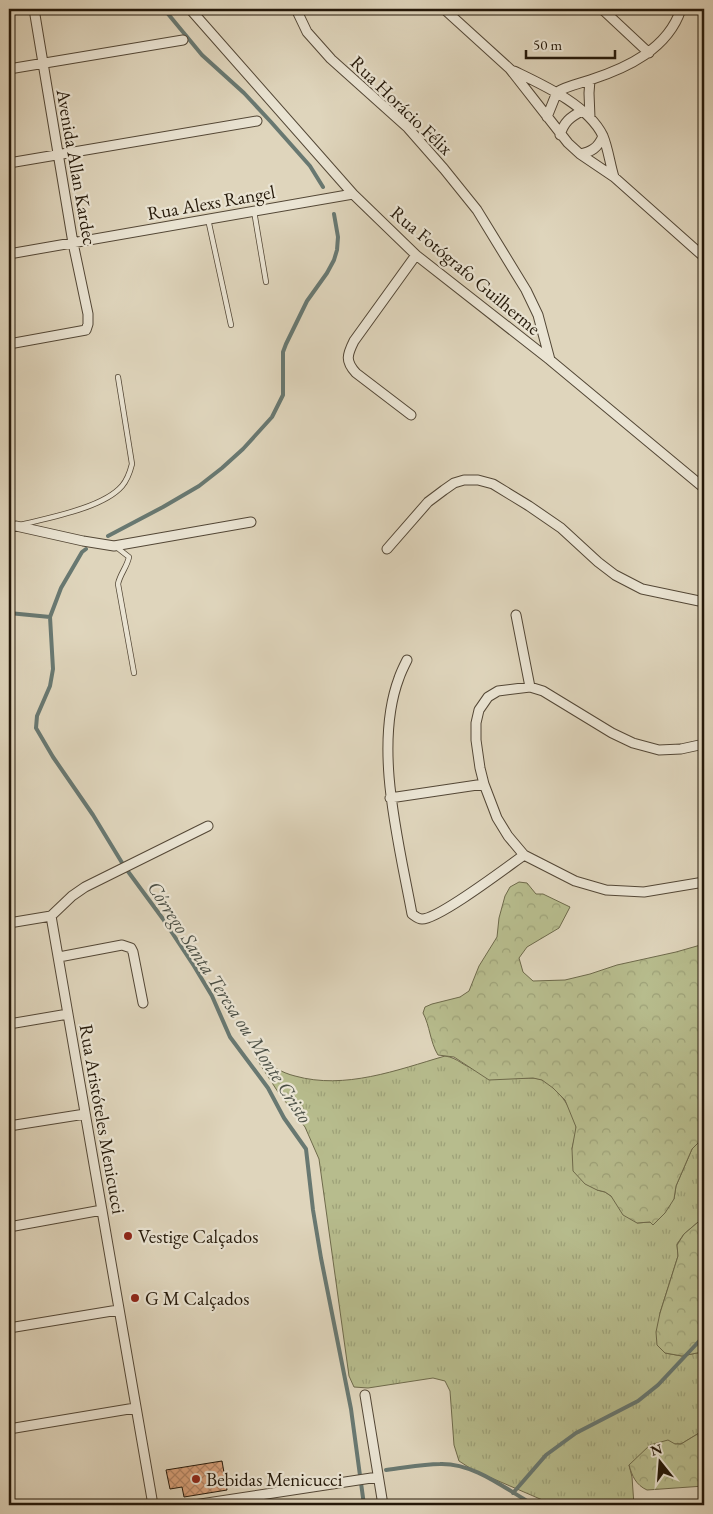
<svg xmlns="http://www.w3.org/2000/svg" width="713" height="1514" font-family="'EB Garamond',serif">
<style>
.grass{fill:url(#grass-tufts);stroke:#6e6a4b}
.forest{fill:url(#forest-crowns);stroke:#6e6a4b}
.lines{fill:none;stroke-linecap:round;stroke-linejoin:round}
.stream{stroke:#687871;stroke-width:4}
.building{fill:url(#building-cross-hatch);stroke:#241809}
.lane-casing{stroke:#534736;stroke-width:6}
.street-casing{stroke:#534736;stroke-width:11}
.lane{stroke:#eae4d3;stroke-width:4.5}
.street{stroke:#eae4d3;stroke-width:9}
.poi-dot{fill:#8f2418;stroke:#eae4d3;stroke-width:2}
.labels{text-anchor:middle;stroke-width:4.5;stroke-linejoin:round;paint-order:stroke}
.street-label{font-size:19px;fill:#241809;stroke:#eae4d3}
.poi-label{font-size:19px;fill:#241809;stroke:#eae4d3;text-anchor:start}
.water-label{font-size:20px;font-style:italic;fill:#4c5046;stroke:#eae4d3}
</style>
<defs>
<pattern id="grass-tufts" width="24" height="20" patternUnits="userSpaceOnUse" patternTransform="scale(1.25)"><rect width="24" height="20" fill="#b7bc8d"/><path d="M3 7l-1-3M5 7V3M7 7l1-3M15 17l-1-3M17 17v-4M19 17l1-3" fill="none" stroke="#9da178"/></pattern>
<pattern id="forest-crowns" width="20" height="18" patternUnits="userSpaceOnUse" patternTransform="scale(1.25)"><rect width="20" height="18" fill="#b7bc8d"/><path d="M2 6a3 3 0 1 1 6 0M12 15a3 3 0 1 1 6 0" fill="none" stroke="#9da178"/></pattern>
<pattern id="building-cross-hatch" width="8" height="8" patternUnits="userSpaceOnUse" patternTransform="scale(1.25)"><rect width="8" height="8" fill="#dca37c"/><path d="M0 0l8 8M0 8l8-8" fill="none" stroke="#b28464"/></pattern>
</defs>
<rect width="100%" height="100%" fill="#dfd5bc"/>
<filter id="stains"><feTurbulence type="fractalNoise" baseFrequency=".004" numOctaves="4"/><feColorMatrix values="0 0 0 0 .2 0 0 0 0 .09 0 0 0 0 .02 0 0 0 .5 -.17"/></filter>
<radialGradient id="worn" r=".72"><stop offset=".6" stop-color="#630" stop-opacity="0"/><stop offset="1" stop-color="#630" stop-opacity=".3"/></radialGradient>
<path class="grass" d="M445,1056C459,1058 463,1067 476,1069C489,1072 503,1077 517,1078C525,1079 532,1077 540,1079C556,1085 573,1109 576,1126C577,1133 573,1142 572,1149L597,1190L605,1192L611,1196L637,1223L650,1222L674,1199L676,1186L692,1149L704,1137V1217L684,1234L677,1244L678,1256L660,1313L665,1353L682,1356L702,1352L704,1346V1430L681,1444H675L629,1465L632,1477L634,1505H554L473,1470L459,1461L454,1445L450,1391L445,1381L433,1378L368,1388L354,1387L349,1376L319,1159L305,1127L278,1092L256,1058C268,1064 282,1073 295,1076C345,1090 397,1070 445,1056Z"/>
<path class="forest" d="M519,882L527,883L536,894H543L570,907L559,928L527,947L519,958L523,972L533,981L565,980L590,974L617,965L676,952L704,944V1137L692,1149L676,1186L674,1199L665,1213L653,1225L650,1222L637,1223L623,1215L611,1196L605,1192L597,1190L585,1184L573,1171L572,1149L576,1127L565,1100L553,1088L542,1080L533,1078L489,1080L454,1057L438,1055C430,1042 430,1026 423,1013L425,1007L432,1004L460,997L469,991L479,966L497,937L499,918L505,896L510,887Z
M704,1217V1346L702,1352L682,1356L665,1353L657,1345L656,1332L660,1313L678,1256L677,1245L684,1234Z
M704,1430V1486L647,1490C636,1485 632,1476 629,1465L650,1445L668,1440L675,1444H681Z"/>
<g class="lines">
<path class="stream" d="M164,9L202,55L244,93L271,122L310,166L323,187
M108,536L163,507L199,486L222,468L243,449L272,417L283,395V352L286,344L307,301L327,273L334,260L337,250L338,237L334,214
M86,549L82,552L61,588L50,617L53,669L50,686L37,716L36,728L53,757L93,815L124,866L163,919L194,966L212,996L230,1037L268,1088L284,1118L306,1149L313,1210L321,1258L351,1409L364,1505
M9,613L50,617
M386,1470C404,1468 422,1464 440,1464C475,1463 505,1489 534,1505
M513,1493L546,1455L576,1433L638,1401L658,1385L704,1336"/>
</g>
<path class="building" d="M222,1461L227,1490L184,1497L182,1487L170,1489L166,1470Z"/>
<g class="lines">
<defs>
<path id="lane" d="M254,211L266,282
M208,219L231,325
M20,525C48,518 103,508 122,486C128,479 130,472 132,464L118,377
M115,546L129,557C127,567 120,574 118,584L134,673"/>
<path id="street" d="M190,9L353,194L416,255L550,360L704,488
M296,9L307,32L331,59L408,128L444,169L477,210L526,290L538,315L550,360
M444,9L510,69L568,143L580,154L614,177L704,257
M602,9L649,53
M9,69L183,40
M514,71C543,85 588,105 603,136C608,148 610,164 614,177
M547,117L557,92C567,86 578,84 590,80C627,68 668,49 681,9
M590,118L589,93L590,80
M560,135C564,122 570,117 582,111
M580,154C591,152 598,148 603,136
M9,163L257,121
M9,254L353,194
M9,344L86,330L88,324V314L73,243L34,9
M411,415L356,373C345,361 347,355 354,341L416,255
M9,528L16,526L83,541L114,546L251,522
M387,549L428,502L444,490L454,483L464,480H478L493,484L529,506L561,528L598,562L615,575L642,589L704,602
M516,615L530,687
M407,660C404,666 401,672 399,678C373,747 399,843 412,914C415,916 418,919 422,919C439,919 507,867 524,855
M704,744L681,749L659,750L633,743L612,733L543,691L530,687L498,691L488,697L479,710L476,723V740L480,768L484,784L497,818L508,836L524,855L575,881L606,890L644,892L704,882
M390,798L484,784
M51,916L153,1505
M9,923L51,916L72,896L85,887L208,826
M59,957L122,945L131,948L133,952L143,1003
M9,1024L68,1014
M9,1126L85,1114
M9,1227L102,1210
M9,1328L118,1310
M365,1395L383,1505
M9,1429L135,1408
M194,1505L378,1477"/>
</defs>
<use href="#lane" class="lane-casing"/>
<use href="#street" class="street-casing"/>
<use href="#lane" class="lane"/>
<use href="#street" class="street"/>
</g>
<g class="poi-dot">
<circle cx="128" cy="1236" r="5"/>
<circle cx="135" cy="1298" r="5"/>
<circle cx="196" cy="1479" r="5"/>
</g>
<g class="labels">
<g class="street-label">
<text transform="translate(402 105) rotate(44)" y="7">Rua Horácio Félix</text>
<text transform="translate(77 167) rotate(80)" y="7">Avenida Allan Kardec</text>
<text transform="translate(211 202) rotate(-10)" y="7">Rua Alexs Rangel</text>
<text transform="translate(466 270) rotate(40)" y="7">Rua Fotógrafo Guilherme</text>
<text transform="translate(103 1119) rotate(80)" y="7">Rua Aristóteles Menicucci</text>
</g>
<g class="poi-label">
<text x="138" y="1243">Vestige Calçados</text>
<text x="145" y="1305">G M Calçados</text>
<text x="206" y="1486">Bebidas Menicucci</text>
</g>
<g class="water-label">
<text transform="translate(230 1002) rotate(57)" y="7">Córrego Santa Teresa ou Monte Cristo</text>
</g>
</g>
<rect width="713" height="1514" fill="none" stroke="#dfd5bc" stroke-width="30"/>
<rect x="10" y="10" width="693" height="1494" fill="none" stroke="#241809" stroke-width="2.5"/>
<rect x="15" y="15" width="683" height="1484" fill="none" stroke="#241809"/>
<g transform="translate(660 1462) rotate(343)" stroke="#eae4d3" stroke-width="4" paint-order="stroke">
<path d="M0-4L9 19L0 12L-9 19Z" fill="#241809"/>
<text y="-8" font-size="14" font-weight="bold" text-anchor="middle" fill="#241809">N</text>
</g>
<path d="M526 50v8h89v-8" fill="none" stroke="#241809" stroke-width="2.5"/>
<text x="533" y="50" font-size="15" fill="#241809" stroke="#eae4d3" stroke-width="4" paint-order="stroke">50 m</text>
<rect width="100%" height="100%" filter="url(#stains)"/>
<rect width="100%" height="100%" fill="url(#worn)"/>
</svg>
